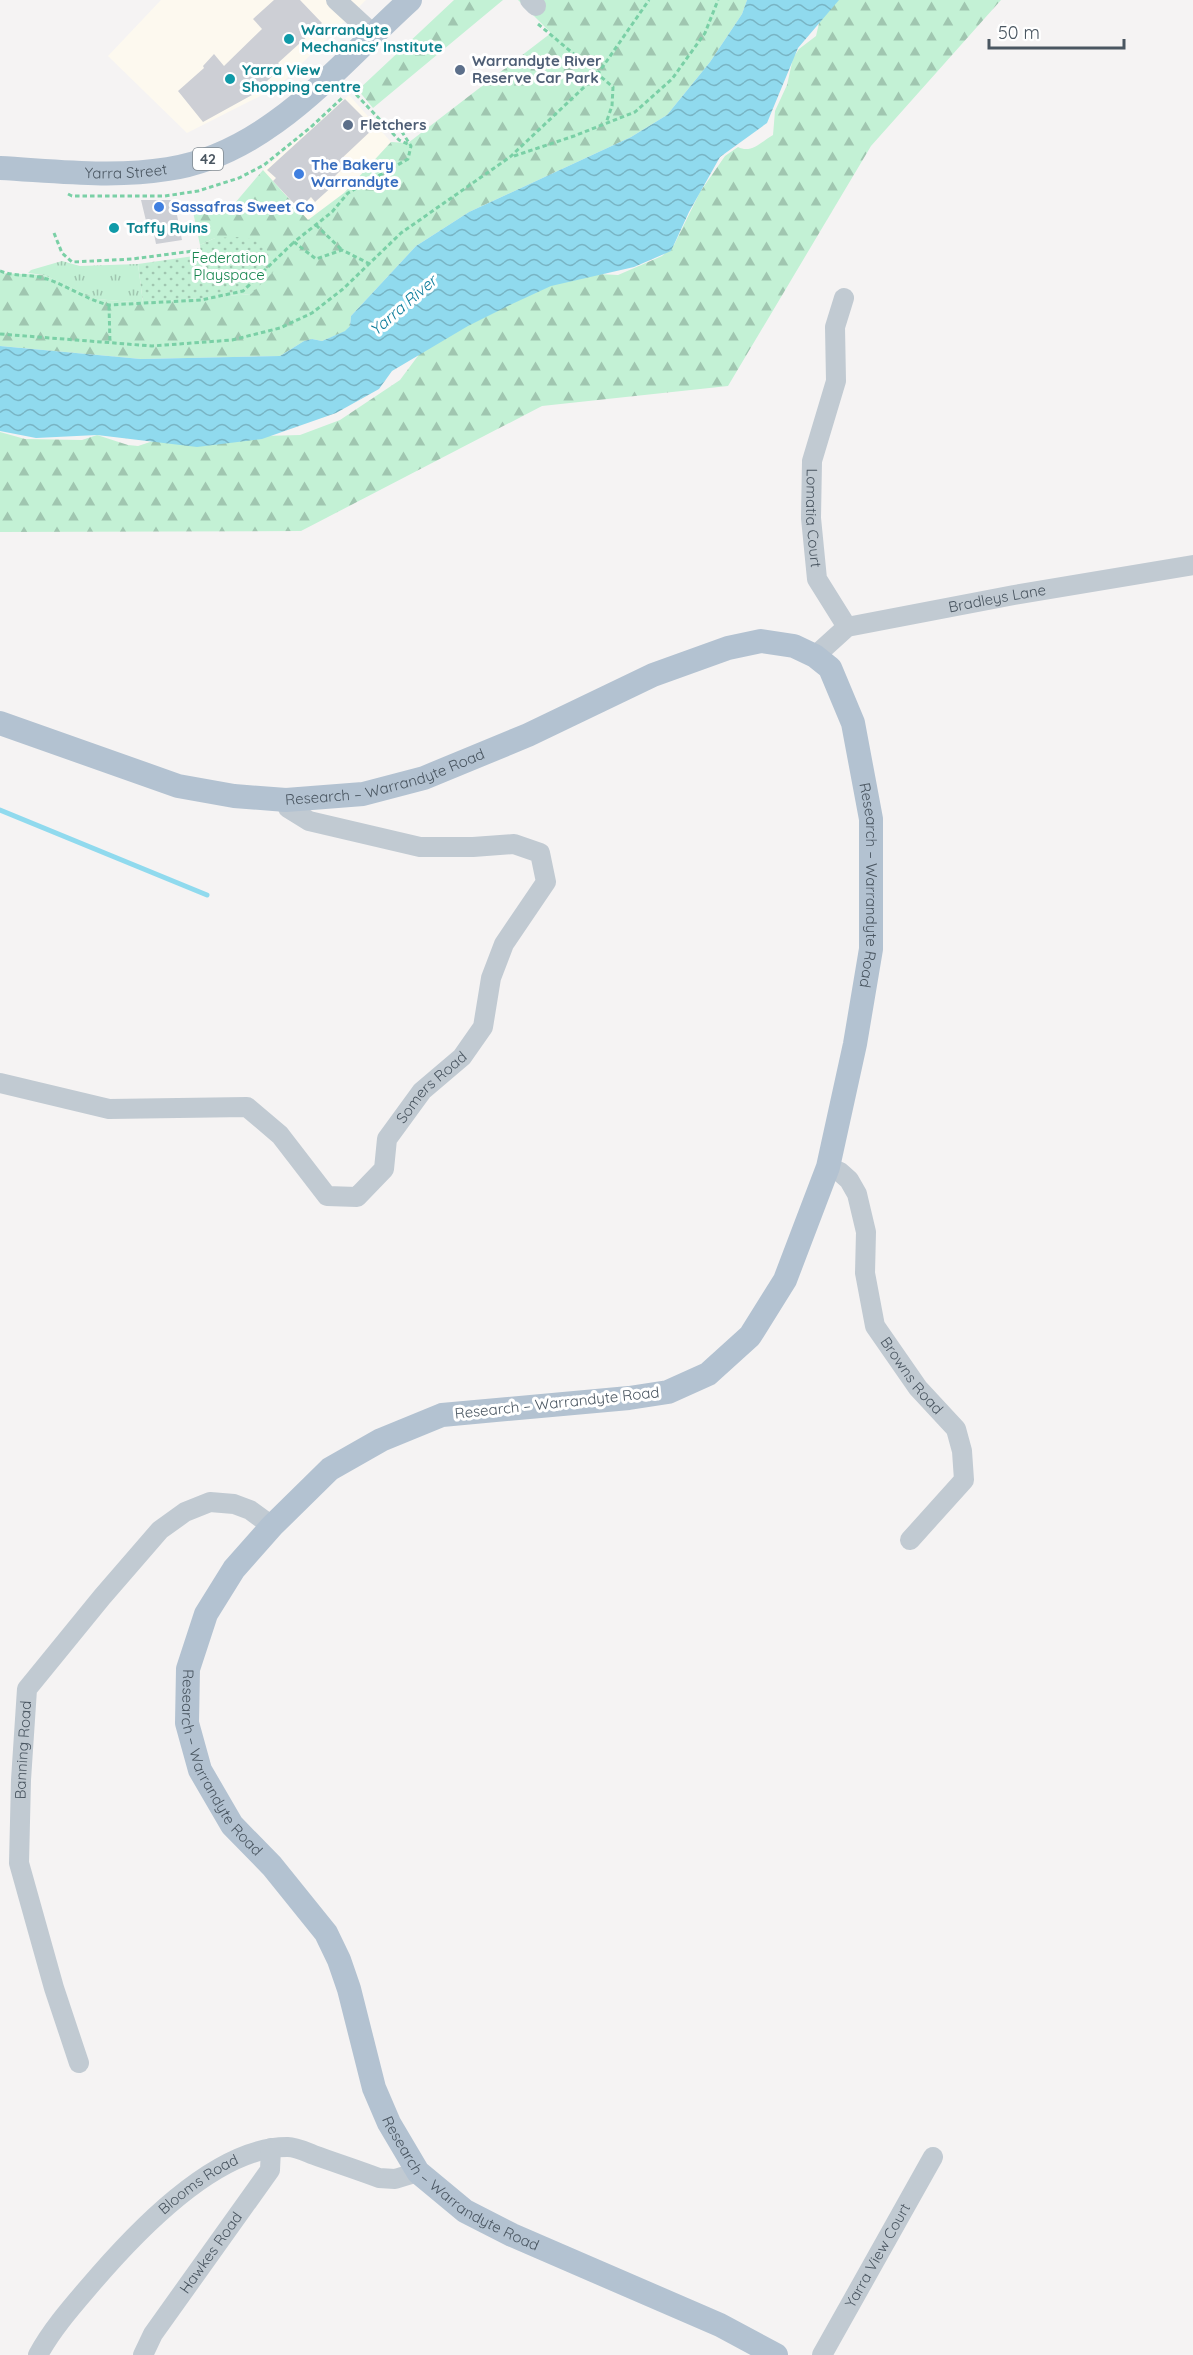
<svg xmlns="http://www.w3.org/2000/svg" width="1193" height="2355" font-family="Quicksand,sans-serif">
<style>
.commercial{fill:#fdf9ef}
.grass{fill:url(#grass-tufts)}
.forest{fill:url(#forest-firs)}
.park{fill:url(#park-dots)}
.water{fill:url(#water-waves)}
.lines{fill:none;stroke-linecap:round;stroke-linejoin:round}
.stream{stroke:#90daee;stroke-width:5}
.building{fill:#cdcfd5}
.path{stroke:#7ad0a6;stroke-width:3;stroke-dasharray:4.5 3;stroke-linecap:butt}
.minor{stroke:#c1cad2;stroke-width:20}
.major{stroke:#b3c2d1;stroke-width:24}
.culture-dot{fill:#0f9aa8;stroke:#fff;stroke-width:2}
.service-dot{fill:#5c6f8a;stroke:#fff;stroke-width:2}
.shop-dot{fill:#3f7fe0;stroke:#fff;stroke-width:2}
.labels{text-anchor:middle;stroke-width:6;stroke-linejoin:round;paint-order:stroke}
.shield{fill:#fff;stroke:#808990;stroke-width:1.5}
.shield-label{font-size:14px;font-weight:bold;fill:#4a5661}
.culture-label{font-size:15px;font-weight:bold;fill:#0d838f;stroke:#fff;text-anchor:start}
.service-label{font-size:15px;font-weight:bold;fill:#4e5e75;stroke:#fff;text-anchor:start}
.shop-label{font-size:15px;font-weight:bold;fill:#366cbe;stroke:#fff;text-anchor:start}
.street-label{font-size:15px;fill:#4a5661;stroke:#fff}
.park-label{font-size:15px;fill:#17864f;stroke:#fff}
.water-label{font-size:16px;font-style:italic;fill:#0c7c9b;stroke:#fff}
</style>
<defs>
<pattern id="grass-tufts" width="24" height="20" patternUnits="userSpaceOnUse" patternTransform="scale(1.5)"><rect width="24" height="20" fill="#c3f1d5"/><path d="M3 7l-1-3M5 7V3M7 7l1-3M15 17l-1-3M17 17v-4M19 17l1-3" fill="none" stroke="#a0c6b0"/></pattern>
<pattern id="forest-firs" width="22" height="20" patternUnits="userSpaceOnUse" patternTransform="scale(1.5)"><rect width="22" height="20" fill="#c3f1d5"/><path d="M5 1l3.5 6h-7zM16 11l3.5 6h-7z" fill="#a0c6b0"/></pattern>
<pattern id="park-dots" width="8" height="8" patternUnits="userSpaceOnUse" patternTransform="scale(1.5)"><rect width="8" height="8" fill="#c3f1d5"/><path d="M2 2h.1M6 6h.1" fill="none" stroke="#a0c6b0" stroke-width="1.8" stroke-linecap="round"/></pattern>
<pattern id="water-waves" width="16" height="10" patternUnits="userSpaceOnUse" patternTransform="scale(1.5)"><rect width="16" height="10" fill="#90daee"/><path d="M0 5q4-4 8 0t8 0" fill="none" stroke="#78b4c4"/></pattern>
</defs>
<rect width="100%" height="100%" fill="#f5f3f3"/>
<path class="commercial" d="M161,0H366L278,87L187,133L108,56Z
M349,95L391,142L344,193L308,220L263,170Z"/>
<path class="grass" d="M62,261L80,266L138,264L143,303L96,299L44,275L28,273L31,270Z"/>
<path class="forest" d="M454,0H503L373,108L358,90Z
M518,0H747L742,14L710,62L667,115L631,137L469,212L416,246L351,316L350,326L346,331L322,341L312,339L304,341L280,356L141,359L0,346V273L44,275L97,299L143,303L251,294L215,238L200,245L192,207L235,203L263,170L308,220L344,193L391,142L408,143L551,33Z
M832,0H1001L871,146L728,386L542,406L301,531L0,532V432L25,439L82,440L97,435L128,445L138,446L159,439L300,435L340,420L400,380L429,341L578,273L618,275L662,256L674,245L700,192L725,156L738,147C751,154 761,142 773,135L775,111L787,85L793,58L799,49L816,36L821,15Z"/>
<path class="park" d="M239,237L263,241L275,270L251,294L143,303L138,264L201,255L200,245L215,238Z"/>
<path class="water" d="M747,0H839L798,48L767,123L720,157L689,212L671,251L634,267L551,286L512,304L468,326L392,371L379,389L336,413L262,439L197,447L97,435L36,438L0,431V346L141,359L280,356L304,341L312,339L322,341L345,331L350,326L351,316L416,246L469,212L631,137L667,115L710,62L742,14Z"/>
<g class="lines">
<path class="stream" d="M0,810L207,895"/>
</g>
<path class="building" d="M274,0H300L322,23L278,63L282,67L252,95L203,122L178,91L204,68L203,66L214,54L224,66L262,29L253,19Z
M345,99L374,128L340,160L346,165L331,180L335,184L315,202L311,197L299,209L273,181L276,178L267,170Z
M141,200H174L182,240L156,244L152,224L147,225Z"/>
<g class="lines">
<path class="path" d="M538,24L613,87L612,106L606,123
M351,89L399,140L410,145
M514,156L574,136L635,112L672,79L705,33L718,0
M68,194L72,196H165L198,191L239,178L264,165L311,127L342,98
M316,225L342,250
M54,233L62,253L72,262L132,259L201,250
M370,264L342,250L316,259L294,242L332,212L348,193L408,159L411,146L397,124
M0,271C15,277 32,274 47,279C68,286 87,300 109,305L201,300L243,291L294,242
M109,306L110,343
M0,334L152,346L232,340L280,328L312,313L343,289L401,233L510,157L597,75L649,0"/>
<g class="minor">
<path d="M336,0L373,34"/>
<path d="M530,0L536,6"/>
<path id="s1" d="M844,298L835,327L836,381L812,461L811,518L817,579L847,627"/>
<path id="s2" d="M815,656L847,627L1014,595L1193,565"/>
<path id="s3" d="M0,1083L109,1109L247,1107L280,1135L327,1196L357,1197L384,1169L387,1139L422,1091L462,1057L483,1027L491,978L504,944L546,882L540,853L514,844L473,847H420L309,821L288,808L286,800"/>
<path id="s4" d="M828,1167L840,1172L849,1180L857,1194L866,1232L865,1273L875,1326L918,1388L956,1429L962,1451L964,1480L910,1540"/>
<path id="s5" d="M79,2063L54,1988L19,1863L21,1780L27,1689L102,1597L160,1530L185,1512L210,1502L234,1504L250,1510L272,1526"/>
<path id="s6" d="M38,2355C51,2331 69,2310 87,2289C131,2237 214,2146 288,2147C296,2147 306,2152 314,2155C336,2163 358,2170 379,2178L395,2179L418,2172"/>
<path id="s7" d="M143,2355L153,2334L270,2170L271,2148"/>
<path id="s8" d="M822,2355L933,2157"/>
</g>
<g class="major">
<path id="s9" d="M0,168C56,171 113,178 168,169C269,154 338,65 410,0"/>
<path id="s10" d="M0,723L178,786L234,796L286,800L363,794L424,778L528,735L653,675L728,648L761,641L794,646L815,656L830,668L853,723L871,819V949L855,1044L828,1167L785,1280L750,1336L708,1374L668,1392L629,1398L442,1415L381,1440L330,1469L272,1526L234,1569L206,1614L188,1669L187,1723L200,1770L232,1825L272,1866L326,1933L339,1960L349,1989L374,2088L389,2123L418,2172L465,2211L512,2235L720,2325L776,2355"/>
</g>
</g>
<g class="culture-dot">
<circle cx="289" cy="39" r="6"/>
<circle cx="230" cy="79" r="6"/>
<circle cx="114" cy="228" r="6"/>
</g>
<g class="service-dot">
<circle cx="460" cy="70" r="6"/>
<circle cx="348" cy="125" r="6"/>
</g>
<g class="shop-dot">
<circle cx="299" cy="174" r="6"/>
<circle cx="159" cy="207" r="6"/>
</g>
<g class="labels">
<rect class="shield" x="193" y="148" width="30" height="22" rx="4.5"/>
<g class="shield-label">
<text x="208" y="164">42</text>
</g>
<g class="culture-label">
<text x="301" y="35">Warrandyte<tspan x="301" dy="17">Mechanics' Institute</tspan></text>
<text x="242" y="75">Yarra View<tspan x="242" dy="17">Shopping centre</tspan></text>
<text x="126" y="233">Taffy Ruins</text>
</g>
<g class="service-label">
<text x="472" y="66">Warrandyte River<tspan x="472" dy="17">Reserve Car Park</tspan></text>
<text x="360" y="130">Fletchers</text>
</g>
<g class="shop-label">
<text x="311" y="170">The Bakery<tspan x="311" dy="17">Warrandyte</tspan></text>
<text x="171" y="212">Sassafras Sweet Co</text>
</g>
<g class="street-label">
<text dy="5" stroke="none"><textPath href="#s9" startOffset="126">Yarra Street</textPath></text>
<text dy="5" stroke="none"><textPath href="#s1" startOffset="225">Lomatia Court</textPath></text>
<text dy="5" stroke="none"><textPath href="#s2" startOffset="196">Bradleys Lane</textPath></text>
<text dy="5" stroke="none"><textPath href="#s10" startOffset="400">Research – Warrandyte Road</textPath></text>
<text dy="5" stroke="none"><textPath href="#s10" startOffset="1102">Research – Warrandyte Road</textPath></text>
<text dy="5" stroke="none"><textPath href="#s3" startOffset="538">Somers Road</textPath></text>
<text dy="5" stroke="none"><textPath href="#s4" startOffset="237">Browns Road</textPath></text>
<text transform="translate(557 1403) rotate(-6)" y="5">Research – Warrandyte Road</text>
<text dy="5" stroke="none"><textPath href="#s5" startOffset="322">Banning Road</textPath></text>
<text dy="5" stroke="none"><textPath href="#s10" startOffset="2380">Research – Warrandyte Road</textPath></text>
<text dy="5" stroke="none"><textPath href="#s10" startOffset="2884">Research – Warrandyte Road</textPath></text>
<text dy="5" stroke="none"><textPath href="#s6" startOffset="236">Blooms Road</textPath></text>
<text dy="5" stroke="none"><textPath href="#s7" startOffset="123">Hawkes Road</textPath></text>
<text dy="5" stroke="none"><textPath href="#s8" startOffset="114">Yarra View Court</textPath></text>
</g>
<g class="park-label">
<text x="229" y="263">Federation<tspan x="229" dy="17">Playspace</tspan></text>
</g>
<g class="water-label">
<text transform="translate(403 305) rotate(-41)" y="6">Yarra River</text>
</g>
</g>
<path d="M989 39v9h135v-9" fill="none" stroke="#4a5661" stroke-width="3"/>
<text x="998" y="39" font-size="18" fill="#4a5661" stroke="#ffffff" stroke-width="4.5" paint-order="stroke">50 m</text>
</svg>
